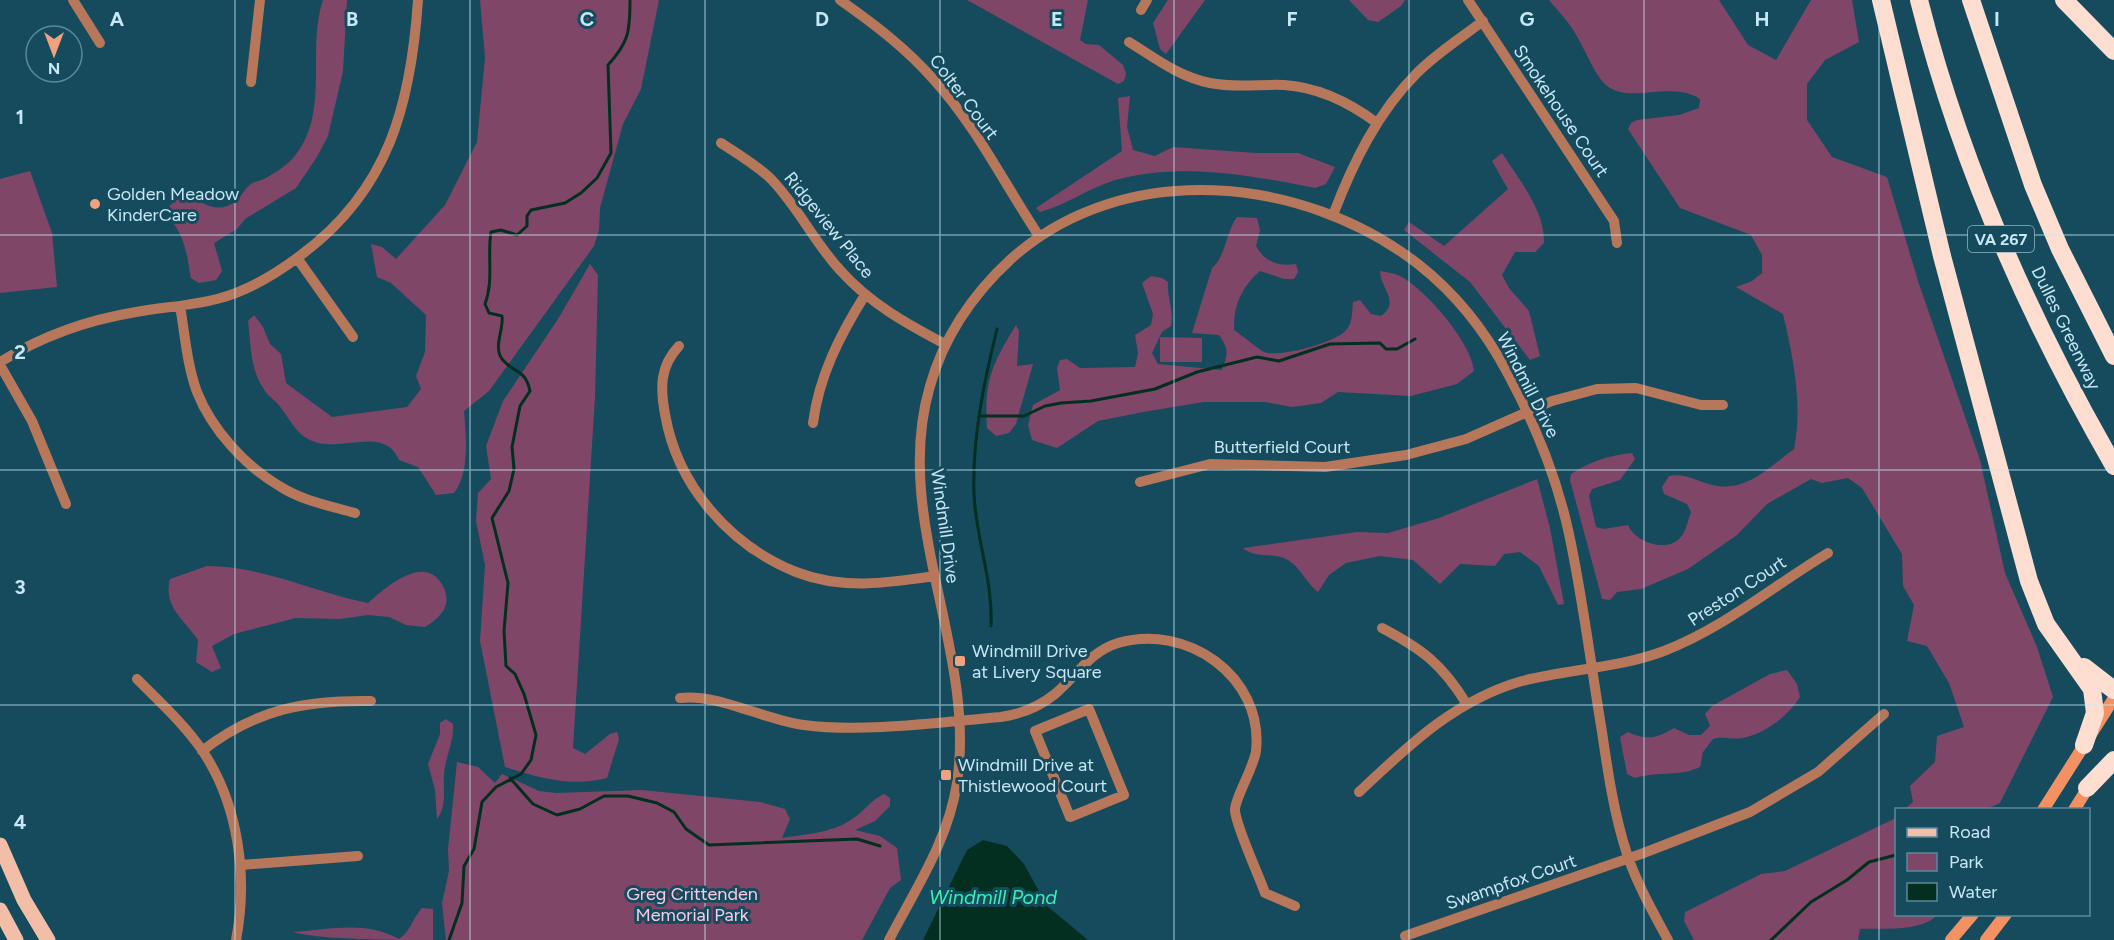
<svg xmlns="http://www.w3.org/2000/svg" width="2114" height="940" font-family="Figtree,sans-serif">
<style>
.green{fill:#804668}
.water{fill:#022f20}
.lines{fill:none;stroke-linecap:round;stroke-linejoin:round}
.stream{stroke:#022f20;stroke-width:3}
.street{stroke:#b6775b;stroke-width:10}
.secondary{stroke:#f49163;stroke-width:12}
.primary{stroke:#f2bea8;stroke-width:15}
.highway{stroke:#feded1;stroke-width:18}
.grid{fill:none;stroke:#c6e7f5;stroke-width:1.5;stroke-opacity:0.55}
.poi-dot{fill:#f1a17d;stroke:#154b5d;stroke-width:2}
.labels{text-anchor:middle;stroke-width:6;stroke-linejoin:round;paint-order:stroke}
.shield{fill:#154b5d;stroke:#91b8c7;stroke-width:1.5}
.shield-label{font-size:16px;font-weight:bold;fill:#c6e7f5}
.street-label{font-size:18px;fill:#c6e7f5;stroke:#154b5d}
.poi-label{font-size:18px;fill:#c6e7f5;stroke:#154b5d;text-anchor:start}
.park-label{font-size:18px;fill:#fdcae6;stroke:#154b5d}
.water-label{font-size:20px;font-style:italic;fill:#37f0b3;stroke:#154b5d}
.grid-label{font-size:20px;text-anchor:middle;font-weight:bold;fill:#c6e7f5;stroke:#154b5d;stroke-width:6;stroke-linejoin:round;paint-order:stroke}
</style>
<rect width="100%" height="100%" fill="#154b5d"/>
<path class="green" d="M323,0H347L343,71L328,136L317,157L296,188L245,219L237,229L214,243L222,271L216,280L199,283L191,278C186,252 186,239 169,217V206L187,192C201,204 219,215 236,201C242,196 245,188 251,184C255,181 260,181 264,179C275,173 286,166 294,157C331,113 306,50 323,0Z
M480,0H659L641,89L623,124L600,208L599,230L594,246L489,391L464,411C466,435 470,473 454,493L436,495L418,467L399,460C383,423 340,456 308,439C296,433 289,418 281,408C277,401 270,398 265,391C250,371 251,345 248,321L254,315L263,327L270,344L281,354L286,383L332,417L407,407L421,389L416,376L425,352L426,315L391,283L377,277L371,244L382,247L396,259L445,205L477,142L485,58Z
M967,0H1088L1080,40L1086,44L1099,45L1123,65L1126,74L1124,81L1118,84Z
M1168,0H1205L1166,54L1160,49L1153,23Z
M1349,0H1405L1401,6L1378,22L1368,20Z
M1549,0H1719L1748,45L1776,60L1811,0H1852L1859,42L1825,60L1807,84V120L1832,157L1887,177L1919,284L1980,460L2005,573L2037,647L2053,697L2000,803L1987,809H1905L1913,802L1910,786L1935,762L1937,736L1964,727L1949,683L1927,646L1907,641L1914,605L1903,586L1902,554L1862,488L1848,478L1822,483L1811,479L1767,504L1737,535L1688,569L1641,589L1617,592L1610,600L1602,599L1570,480L1571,474C1589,462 1610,455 1632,453L1635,459L1620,480L1592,489L1589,496L1596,527L1604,529L1628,525C1635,542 1666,553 1680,538C1686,532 1688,520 1691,512L1687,504L1664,494L1662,487L1669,476C1685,473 1694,480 1709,484C1744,495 1768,468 1794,449C1803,404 1793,357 1783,314L1736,287L1752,281L1762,273V255L1751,235L1680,208L1628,129L1631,123L1637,120L1679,115L1699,108L1700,99C1670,80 1629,105 1606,85C1595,76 1584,47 1575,33C1568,21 1558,11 1549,0Z
M1130,96L1127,127L1133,150L1155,156L1173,147L1256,153H1298L1335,167L1326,184L1315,188C1249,175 1182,162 1115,180C1089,188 1066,205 1040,212L1036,208L1122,151L1118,98Z
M1502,153C1519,180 1545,210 1544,243L1535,252H1515L1502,275L1509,288L1529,311L1540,356L1530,360L1470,282L1404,230L1409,222L1444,246L1508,189L1492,161Z
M30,171L52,233L57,287L0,293V179Z
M1237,217L1257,218L1260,230L1256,246C1265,262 1278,267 1296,264L1298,272L1294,279H1284L1260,271C1242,286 1233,306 1234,330C1242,335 1258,349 1264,352C1279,358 1339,342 1347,329C1353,321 1352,311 1353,302L1360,300L1371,314L1381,316C1401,302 1380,288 1380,271C1386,272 1393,273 1398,275C1424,287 1472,343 1474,371L1457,384L1411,396L1338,392L1321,403L1292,407L1265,402H1204L1143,412L1098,421L1057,448L1032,440L1028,425L1033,405L1060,390L1057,368L1060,360L1067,359L1080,368L1135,367L1138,353L1135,335L1151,325L1153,314L1142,283L1151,276L1162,278L1168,282C1167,299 1174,310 1171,326L1162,332L1152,353L1158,364L1222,370C1228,354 1229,349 1219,335L1192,333L1212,268C1226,256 1226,232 1237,217Z
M590,264L598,275L595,397L573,748L585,754L610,734L617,732L619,739L607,778C570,787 541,778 505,767L480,641L485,565L476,521L478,493L491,479L486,446L503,401L558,319Z
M1016,325L1019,331L1017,366L1033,364L1016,424L1009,433L996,436L987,428C984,381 992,364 1016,325Z
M1160,337L1202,338V362H1160Z
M1537,479L1550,528L1564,604L1558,605L1539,566L1520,552L1504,554L1495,566L1460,564L1440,584L1413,560L1380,556L1346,563L1329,575L1318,592C1305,582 1300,565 1284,558C1271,553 1253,558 1243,548L1357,532L1388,533L1439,518Z
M207,566C263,566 313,592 368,603C382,591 405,570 425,572C438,573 449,591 446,604C444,614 433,622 425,627L406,625L389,617L368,615L340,619L296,618L234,634L212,646L221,668L212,672L196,662L198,640C184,619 163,607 170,579Z
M1787,670L1797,684L1800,697C1789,715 1764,735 1742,738C1732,740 1723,736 1713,739L1703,752L1700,767C1679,777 1658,771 1635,778L1627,774L1620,737L1628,732C1647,741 1657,738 1674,728L1689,735H1701L1710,726L1705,714L1712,706L1770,674Z
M446,719L453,724C454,740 448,751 445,767C441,785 449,803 437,819L435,790L428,764L440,734V723Z
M457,762L478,767L495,783L502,774L539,791L556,793L642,790L760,802L785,809L790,819L782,838C806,834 835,833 855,817C865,810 872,799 884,794L890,798V806L875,821L855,830L880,836L897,848L901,880L890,888L862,940H446L442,903L449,871L448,849Z
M1896,818V914L1937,915C1922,932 1882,928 1860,929L1858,940H1694L1684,921L1685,912L1761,874L1785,871Z
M422,908L433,909V940C397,940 323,940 293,932C329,930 365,920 399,939C411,931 412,919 422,908Z"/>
<path class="water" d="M983,840L1007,846L1024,864L1047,906L1088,940H923L967,850Z"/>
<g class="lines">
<path class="stream" d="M980,416H1024L1045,406L1061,403L1091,401L1155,389L1197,372L1257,357L1279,361L1330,344L1380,343L1386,349H1397L1415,339
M991,626C993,579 976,540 974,494C972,439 984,382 997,329
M510,778L533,804L557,815L580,809L604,796H628L657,803L674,812L686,829L709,845L857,839L880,846
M449,940L462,903L464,866L474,849L482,802L496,787L521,774L531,760L536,735L524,694L515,674L506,666L504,631L508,583L492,518L509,491L514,469L512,447L520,406L530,391C525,368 514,374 502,359C493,346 504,330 502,316L489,313L485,304C494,280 487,257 491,232L501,230L517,235L527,226V216L531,210L565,203L581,193L597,178L611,153L608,65C629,42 630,31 630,0
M1771,940L1811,902L1847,880L1869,862L1896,855"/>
<path class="street" d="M73,0L100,43
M840,0C874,24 906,48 934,80C976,126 1005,185 1039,236
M1468,0L1614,221L1617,243
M1141,10L1147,0
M1129,42C1155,58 1179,77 1210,83C1234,88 1260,84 1284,85C1318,87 1350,103 1377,123
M251,82L260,0
M721,143C738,154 755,164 770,178C797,205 814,242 840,270C869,303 907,324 945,344
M1333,215C1353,163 1377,113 1417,73C1437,53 1461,38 1483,21
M297,258L353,337
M180,306C185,335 187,365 197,392C212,430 246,467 281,487C303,501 331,506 355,513
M679,346C660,366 660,387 665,414C677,485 729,545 796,572C842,590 888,583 935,576
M0,362C42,336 87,320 136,312C163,307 190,306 217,299C248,291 276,274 301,255C389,190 411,104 418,0
M0,365L32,421L66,504
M813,423C819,376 840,335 865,295
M1140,482L1210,464L1325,467L1406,455L1466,439L1552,401L1597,389L1636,388L1701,405H1723
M1382,628C1422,649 1442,664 1466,703
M137,679C159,701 184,724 202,750C239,805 248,877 236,940
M680,698C717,693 764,720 804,725C861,733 942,722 1001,717C1021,714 1039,707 1055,694C1077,676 1089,652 1118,643C1186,623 1264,676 1256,751C1254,767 1234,800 1235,811C1237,829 1258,873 1265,893L1295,906
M1089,709L1124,795L1070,817L1035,731Z
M202,751C256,709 305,700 371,701
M1359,792C1408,746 1455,700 1522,681C1569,669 1619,668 1664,651C1724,628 1773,586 1828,553
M241,865L358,856
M1405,936L1641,854L1750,812L1818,772L1884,714
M889,940C916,888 948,841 957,783C977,650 891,518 930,386C944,336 973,294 1011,259C1123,158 1303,175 1418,264C1455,293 1486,332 1508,374C1535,424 1557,478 1569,534C1583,599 1591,666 1602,732C1608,773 1614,814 1627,854C1637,884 1653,912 1668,940"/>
<path class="secondary" d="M2043,810L2114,698
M2074,810L2092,781
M1951,940L1973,914
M1986,940L2006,914"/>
<path class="primary" d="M0,845L24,900L48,940
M0,910L16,940"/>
<path class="highway" d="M1881,0L1942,256L2029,581L2046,624L2092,689L2095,713L2084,745
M1919,0C1960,163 2030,320 2114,466
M1971,0L2033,185L2060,249L2114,356
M2064,0L2114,51
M2084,667L2114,690
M2087,788L2114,760"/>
</g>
<path class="grid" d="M235,0V940M470,0V940M705,0V940M940,0V940M1174,0V940M1409,0V940M1644,0V940M1879,0V940M0,235H2114M0,470H2114M0,705H2114"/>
<g class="poi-dot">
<circle cx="95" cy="204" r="6"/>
<rect x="954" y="655" width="12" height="12" rx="3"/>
<rect x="940" y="769" width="12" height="12" rx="3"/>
</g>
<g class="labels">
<rect class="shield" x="1968" y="226" width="66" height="26" rx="4.5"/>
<g class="shield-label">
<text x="2001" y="245">VA 267</text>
</g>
<g class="street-label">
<text transform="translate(964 97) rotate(53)" y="6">Colter Court</text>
<text transform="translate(1561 111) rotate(56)" y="6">Smokehouse Court</text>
<text transform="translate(829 225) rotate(51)" y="6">Ridgeview Place</text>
<text transform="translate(2066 328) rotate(64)" y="6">Dulles Greenway</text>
<text transform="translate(1528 385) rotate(63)" y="6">Windmill Drive</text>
<text x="1282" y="453">Butterfield Court</text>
<text transform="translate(945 526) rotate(82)" y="6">Windmill Drive</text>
<text transform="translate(1737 591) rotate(-33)" y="6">Preston Court</text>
<text transform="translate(1511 882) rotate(-19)" y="6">Swampfox Court</text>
</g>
<g class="poi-label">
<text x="107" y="200">Golden Meadow<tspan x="107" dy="21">KinderCare</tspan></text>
<text x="972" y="657">Windmill Drive<tspan x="972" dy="21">at Livery Square</tspan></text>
<text x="958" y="771">Windmill Drive at<tspan x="958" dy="21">Thistlewood Court</tspan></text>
</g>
<g class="park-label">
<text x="692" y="900">Greg Crittenden<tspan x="692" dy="21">Memorial Park</tspan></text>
</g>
<g class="water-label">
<text x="993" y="904">Windmill Pond</text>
</g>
</g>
<g class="grid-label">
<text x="117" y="26">A</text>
<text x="352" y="26">B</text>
<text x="587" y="26">C</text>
<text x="822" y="26">D</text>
<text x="1057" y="26">E</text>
<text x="1292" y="26">F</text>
<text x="1527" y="26">G</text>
<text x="1762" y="26">H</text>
<text x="1997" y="26">I</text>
<text x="20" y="124">1</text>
<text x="20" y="359">2</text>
<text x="20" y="594">3</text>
<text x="20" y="829">4</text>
</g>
<rect x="1895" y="808" width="195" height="108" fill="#154b5d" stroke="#5c899a" stroke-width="1.5"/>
<rect x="1907" y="828" width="30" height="9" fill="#f2bea8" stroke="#5c899a" stroke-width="1.5"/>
<text x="1949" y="838" font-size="18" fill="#c6e7f5">Road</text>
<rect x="1907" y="853" width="30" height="18" fill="#804668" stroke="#5c899a" stroke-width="1.5"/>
<text x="1949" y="868" font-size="18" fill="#c6e7f5">Park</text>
<rect x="1907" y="883" width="30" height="18" fill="#022f20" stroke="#5c899a" stroke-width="1.5"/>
<text x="1949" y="898" font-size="18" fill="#c6e7f5">Water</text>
<g transform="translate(54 54) rotate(180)"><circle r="28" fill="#154b5d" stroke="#5c899a" stroke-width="1.5"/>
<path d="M0-4.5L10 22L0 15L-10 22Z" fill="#f1a17d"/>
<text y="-9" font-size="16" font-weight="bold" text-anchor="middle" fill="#c6e7f5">N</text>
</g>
</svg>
